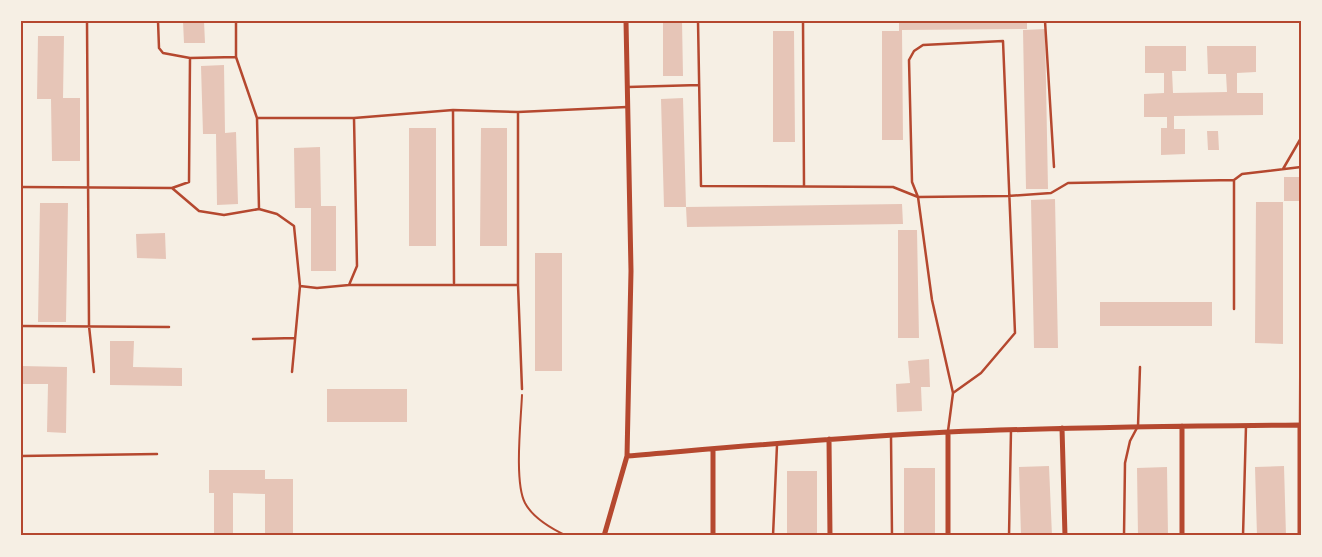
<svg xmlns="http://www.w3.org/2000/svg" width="1322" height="557" font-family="Helvetica,sans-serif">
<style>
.building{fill:#e6c5b7}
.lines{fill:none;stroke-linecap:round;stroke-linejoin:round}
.path{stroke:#b5482f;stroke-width:2}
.service{stroke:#b5482f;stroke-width:2.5}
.minor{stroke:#b5482f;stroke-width:5}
.neatline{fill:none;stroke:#b5482f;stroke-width:2}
</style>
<rect width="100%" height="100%" fill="#f6efe4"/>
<path class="building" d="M183,21H204L205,43H184Z
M663,21H682L683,76H663Z
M899,21H1027V29L902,30L903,140H882V31H899Z
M1045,29L1048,189H1026L1023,30Z
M773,31H794L795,142H773Z
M38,36H64L63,98H80V161H52L51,99H37Z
M1145,46H1186V71H1172L1173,93L1227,92L1226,74H1208L1207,46H1256V72L1237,73V93H1263V115L1174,116V129H1185V154L1161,155V128H1167V117H1144V94L1164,93V73H1145Z
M224,65L225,133L236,132L238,204L217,205L216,134H203L201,66Z
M683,98L686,207H664L661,99Z
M409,128H436V246H409Z
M481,128H507V246H480Z
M1207,131H1218L1219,150H1208Z
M320,147L321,206H336V271H311V208H295L294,148Z
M1284,177H1301V201H1284Z
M1055,199L1058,348H1034L1031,200Z
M1256,202H1283V344L1255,343Z
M40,203H68L66,322H38Z
M902,204L903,224L687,227L686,207Z
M898,230H917L919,338H898Z
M165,233L166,259L137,258L136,234Z
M535,253H562V371H535Z
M1100,302H1212V326H1100Z
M110,341H134L133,367L182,368V386L110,385Z
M929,359L930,387H921L922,411L897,412L896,384L910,383L908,361Z
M21,366L67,367L66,433L47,432L48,384H21Z
M327,389H407V422H327Z
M1049,466L1052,536H1021L1019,467Z
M1284,466L1286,536H1257L1255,467Z
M1167,467L1168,536H1138L1137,468Z
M904,468H935V536H904Z
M209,470H265V479H293V536H265V494L233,493V536H214V493H209Z
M787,471H817V536H787Z"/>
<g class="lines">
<path class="path" d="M522,395C521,420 514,482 525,503C533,518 552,529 567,536"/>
<path class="service" d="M87,21L89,326L94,372
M158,21L159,48L163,53L190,58
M236,21V57
M698,21L701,186L893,187L918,197L932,300L953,393L948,431
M803,21L804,186
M1045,21L1054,167
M628,87L699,85
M453,110L454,283
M354,118L453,110L518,112L627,107
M1283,169L1301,138
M21,187L172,188L199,211L224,215L259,209L277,214L294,226L300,286L317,288L349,285L357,266L354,118H257L259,209
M172,188L189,182L190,58L236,57L257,118
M349,285H518V112
M518,285L522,389
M1234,309V180L1242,174L1301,167
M21,326L169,327
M253,339L295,338
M292,372L300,286
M953,393L981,373L1015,333L1003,41L923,45L914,51L909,60L912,182L918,197L1008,196L1051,193L1068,183L1234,180
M1300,425L1301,233
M891,436L892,536
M21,456L157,454
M773,536L777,445
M1009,536L1011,430
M1124,536L1125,463L1130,441L1138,426L1140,367
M1243,536L1246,426"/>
<path class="minor" d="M1300,425V536
M1182,426V536
M1062,428L1065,536
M829,439L830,536
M627,456C734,447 841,437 948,432C1066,427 1183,426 1301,425
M604,536L627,456L631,271L626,21
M713,536V449
M948,536V432"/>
</g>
<rect width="1322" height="557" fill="none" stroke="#f6efe4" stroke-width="45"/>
<rect x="22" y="22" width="1278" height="512" class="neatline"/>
</svg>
